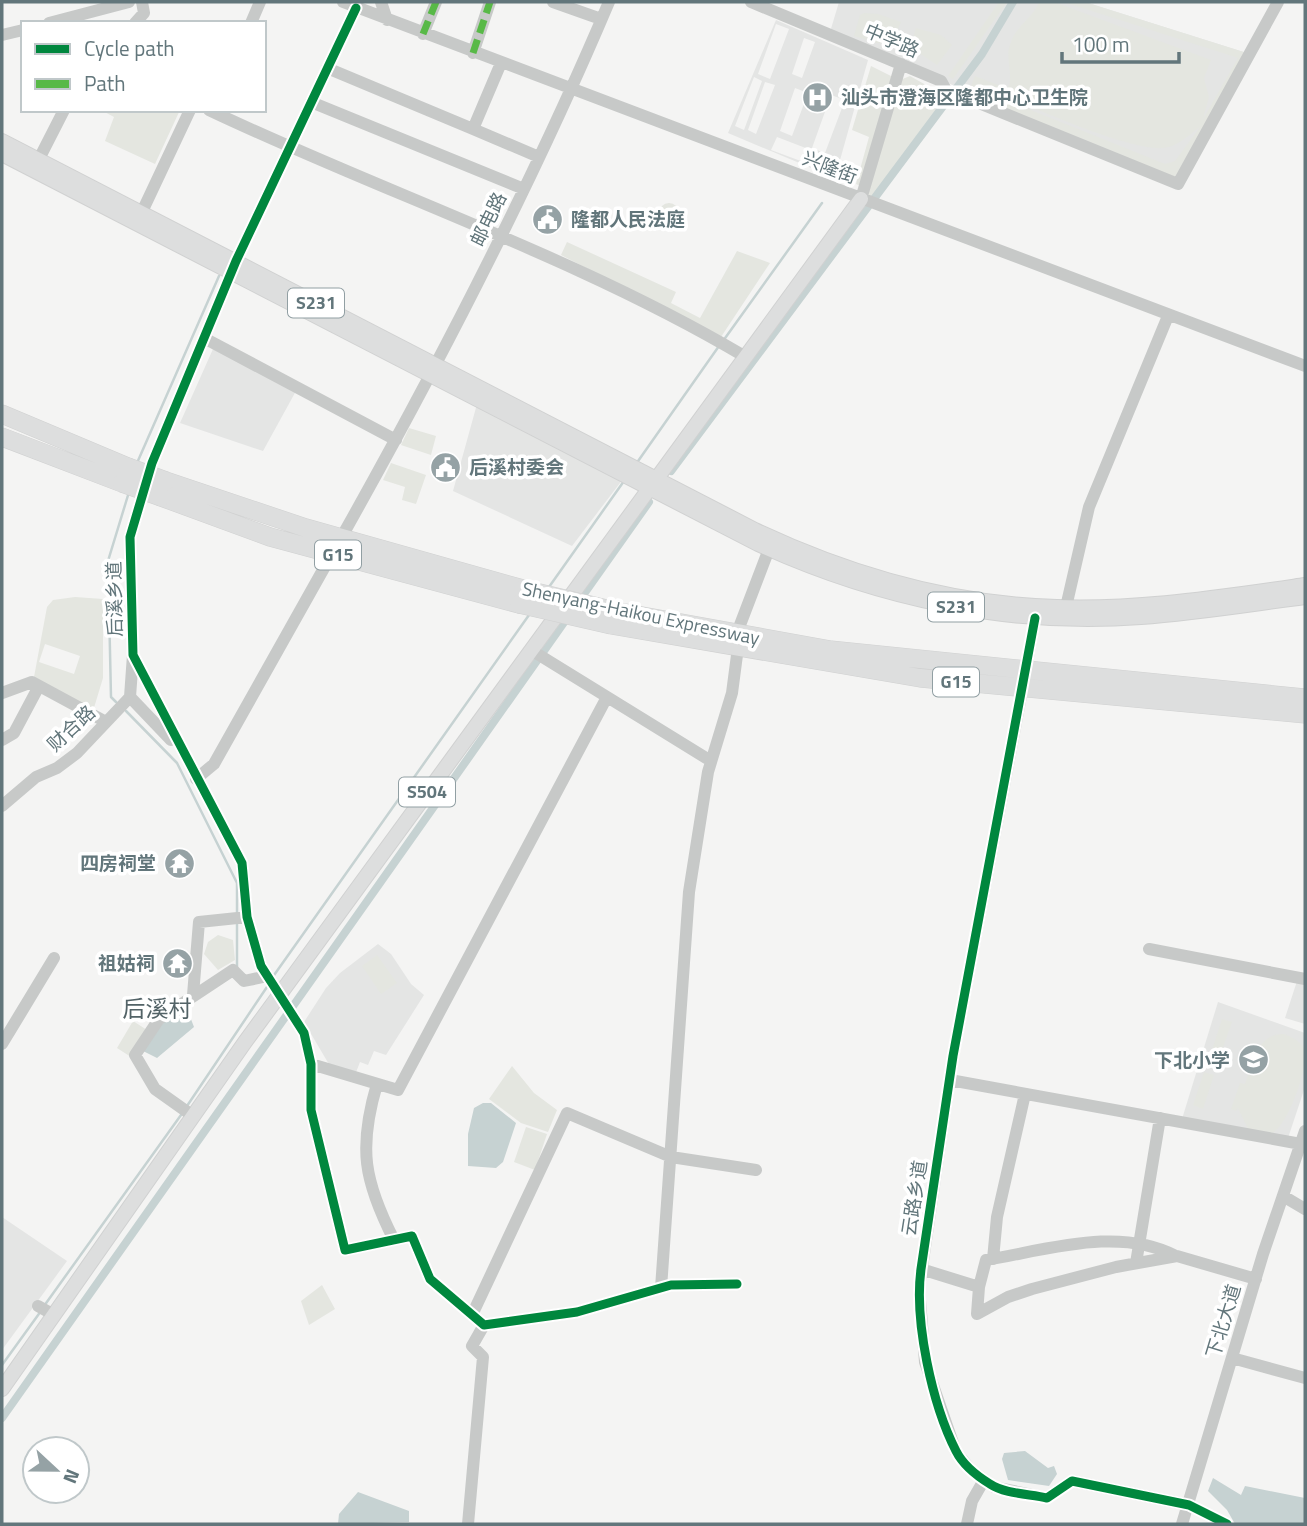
<svg xmlns="http://www.w3.org/2000/svg" width="1307" height="1526" font-family="'Titillium Web','Noto Sans SC',sans-serif">
<style>
.built{fill:#e4e5e4;fill-rule:evenodd}
.green{fill:#e4e6e0;fill-rule:evenodd}
.water{fill:#c6d2d2}
.lines{fill:none;stroke-linecap:round;stroke-linejoin:round}
.stream{stroke:#c6d2d2;stroke-width:2.5}
.canal{stroke:#c6d2d2;stroke-width:8}
.major-casing{stroke:#d0d1d1;stroke-width:16}
.highway-casing{stroke:#d0d1d1;stroke-width:19}
.minor{stroke:#c7c9c8;stroke-width:12}
.major{stroke:#dddede;stroke-width:14}
.highway{stroke:#dddede;stroke-width:18}
.highway-bridge-casing{stroke:#d0d1d1;stroke-width:19;stroke-linecap:butt}
.highway-bridge{stroke:#dddede;stroke-width:18}
.quiet{stroke:#58b947;stroke-width:7;stroke-dasharray:14 7;stroke-linecap:butt}
.cycleway-casing{stroke:#fff;stroke-width:13}
.cycleway{stroke:#00873e;stroke-width:9}
.labels{text-anchor:middle;stroke-width:7;stroke-linejoin:round;paint-order:stroke}
.shield{fill:#fff;stroke:#919fa3;stroke-width:2}
.shield-label{font-size:18px;font-weight:bold;fill:#62767b}
.street-label{font-size:19px;fill:#62767b;stroke:#fff}
.poi-label{font-size:19px;font-weight:bold;fill:#62767b;stroke:#fff;text-anchor:start}
.quarter-label{font-size:23px;fill:#536367;stroke:#fff}
</style>
<rect width="100%" height="100%" fill="#f4f4f3"/>
<path class="built" d="M839,2H1085L1250,54L1175,181L830,32Z
M776,20L868,60L835,178L728,133ZM776,24L789,29L770,79L758,74ZM804,38L815,42L802,78L792,74ZM754,77L762,81L744,130L735,126ZM765,82L775,85L756,134L748,130ZM795,88L808,93L792,136L780,131ZM831,95L845,100L825,153L812,148ZM777,137L829,157L825,170L771,150Z
M213,349L296,391L263,451L180,423Z
M477,404L623,479L572,546L453,491Z
M378,944L391,954L411,984L424,995L386,1055L374,1051L368,1065L360,1062L355,1075L330,1066L304,1022L326,988L340,973Z
M1298,978L1305,980V1024L1285,1018Z
M1218,1002L1305,1033V1087L1288,1138L1182,1119Z
M2,1217L67,1261L2,1350Z"/>
<path class="green" d="M999,2H1007L953,79L948,76Z
M1039,2H1054L1211,60L1204,78L1209,97L1203,119L1238,58L1064,2H1085L1250,54L1175,181L1003,108L1006,100L1165,164L1175,161L1200,127C1191,133 1182,143 1169,147C1139,156 1038,109 1004,96C1006,92 1010,85 1010,80C1011,67 1005,56 1011,42C1017,25 1033,18 1039,2Z
M864,13L878,14L901,22L892,43H877L854,36L860,15Z
M916,28L941,35L952,45L937,65L910,47Z
M871,66L893,77L863,187L856,184L869,137L852,130Z
M910,76L949,98L875,197L868,195L900,80Z
M975,76L1006,88L1000,105L968,94Z
M101,110H180L155,164L105,141L114,117Z
M659 213a10 10 0 1 1 20 0a10 10 0 1 1-20 0Z
M567,242L676,292L671,303L700,318L737,251L770,263L721,337L561,255Z
M409,428L436,436L431,455L401,445Z
M391,463L426,475L416,504L402,500L405,487L383,480Z
M75,597L103,599V678L93,711L34,677L47,607L53,600ZM45,644L80,656L74,674L39,662Z
M218,935L233,940L235,960L218,970L204,954L208,942Z
M377,955L397,983L381,994L362,966Z
M1222,1019L1232,1022L1220,1056L1211,1053Z
M133,1021L147,1030L131,1057L117,1048Z
M1284,1034C1292,1037 1302,1042 1305,1051C1307,1071 1289,1122 1273,1133L1248,1129L1238,1108L1236,1111L1231,1109L1240,1083L1245,1084C1253,1063 1256,1034 1284,1034Z
M512,1066L534,1093L557,1110L548,1132L521,1123L489,1099Z
M1204,1072L1214,1075L1203,1109L1193,1105Z
M526,1127L547,1134L535,1170L514,1162Z
M322,1285L335,1309L309,1325L301,1301Z"/>
<path class="water" d="M187,1009L194,1027L157,1058L143,1051L166,1018Z
M483,1103H491L516,1123L503,1162L496,1168L468,1166V1134L474,1108Z
M1025,1451L1048,1468L1054,1466L1057,1474L1049,1486L1008,1480L1002,1459L1004,1453Z
M1213,1478L1241,1495L1245,1486L1305,1498V1524H1235L1227,1510L1208,1491Z
M358,1492L409,1511V1522L338,1524L339,1514Z"/>
<g class="lines">
<path class="stream" d="M723,341L822,203
M137,463L219,276
M636,464L719,346
M549,587L624,481
M116,702L111,697L108,561L129,492
M126,711L177,763L237,883V912
M237,968V922
M272,978L529,615
M187,1106L269,984
M44,1306L181,1115
M2,1365L41,1311"/>
<path class="canal" d="M671,471L982,54L1013,2
M579,601L649,502
M2,1418L570,614"/>
<defs>
<path id="major" d="M2,141L755,530C842,571 938,600 1035,606C1126,612 1216,598 1305,585
M2,154L758,544C878,599 1009,627 1141,617C1196,613 1251,604 1305,597
M2,1389L245,1042L861,199"/>
<path id="highway" d="M2,414L128,467
M2,437L122,483
M166,481L306,528L523,589
M161,497L270,537L519,604
M615,611L831,650L1305,698
M611,625L920,678L1305,714"/>
</defs>
<use href="#major" class="major-casing"/>
<use href="#highway" class="highway-casing"/>
<path class="minor" d="M343,2L1305,366
M381,2L387,20
M553,2L601,19
M751,2L941,81L946,90L973,101
M356,8L236,261L152,463L130,537L133,655L242,863L247,917L261,966L304,1033L311,1064V1110L345,1250L412,1236L430,1279L484,1325L577,1312L671,1285L737,1284
M49,23L129,2
M135,23L144,13L142,2
M251,23L260,2
M423,34L436,2
M2,35L23,30
M473,53L490,2
M501,63L473,129L539,157
M327,68L473,129
M969,99L1178,184L1278,2
M311,102L524,189
M209,110C386,194 575,256 744,356
M39,159L64,110
M861,199L901,64
M141,214L190,110
M204,338L396,440
M345,531C442,358 532,184 609,2
M1066,607L1089,507L1168,316
M740,625L769,549
M531,650L711,761
M133,655L130,697L171,740
M1027,663L1035,618
M2,693L32,682L106,722
M1021,696L953,1056L919,1288L925,1362L956,1452L971,1470L994,1487L1047,1498L1072,1481L1189,1505L1227,1524
M2,740L14,733L39,686
M196,779L214,764L328,561
M2,806L36,777L57,768L77,753L130,697
M1149,949L1305,979
M193,995L199,922L247,917
M2,1044L54,958
M311,1064L398,1090L607,697
M950,1080L1301,1144
M377,1084C358,1148 364,1181 394,1240
M193,1116L155,1089L135,1055L159,1019L233,970L244,981L268,976
M1283,1196L1305,1209
M993,1259L997,1217L1025,1094
M1136,1263L1160,1118
M921,1269L979,1287L977,1314L1008,1297L1032,1289L1116,1267L1177,1256L1256,1279
M979,1287L986,1260C1047,1250 1119,1226 1176,1256
M661,1288L689,892L708,772L732,693L737,655
M38,1306L54,1315
M472,1315L567,1113L671,1157L756,1170
M1232,1358L1305,1378
M468,1524L483,1357L472,1346L484,1325
M967,1524L972,1501L984,1480
M1182,1524L1263,1254L1305,1131"/>
<use href="#major" class="major"/>
<use href="#highway" class="highway"/>
<defs>
<path id="highway-bridge" d="M128,467L166,481
M122,483L161,497
M523,589L615,611
M519,604L611,625"/>
</defs>
<use href="#highway-bridge" class="highway-bridge-casing"/>
<use href="#highway-bridge" class="highway-bridge"/>
<path class="quiet" d="M423,34L436,2
M473,53L490,2"/>
<defs>
<path id="cycleway" d="M356,8L236,261L152,463L130,537L133,655L242,863L247,917L261,966L304,1033L311,1064V1110L345,1250L412,1236L430,1279L484,1325L577,1312L671,1285L737,1284
M1035,618L953,1056L921,1269C914,1321 932,1404 956,1451C963,1465 977,1476 990,1484C1005,1494 1030,1494 1047,1498L1072,1481L1189,1505L1227,1524"/>
</defs>
<use href="#cycleway" class="cycleway-casing"/>
<use href="#cycleway" class="cycleway"/>
</g>
<defs>
<symbol id="hospital-disc" viewBox="-11 -11 22 22"><circle r="9.5" fill="#95a2a5" stroke="#fff"/><path d="M-5-5h3v3.5h4V-5h3V5h-3V1.5h-4V5h-3Z" fill="#fff"/></symbol>
<symbol id="civic-disc" viewBox="-11 -11 22 22"><circle r="9.5" fill="#95a2a5" stroke="#fff"/><path d="M-.6-6.5H3V-4.5H.6V-3L4-1V1h2V6H-6V1h2V-1L-.6-3ZM-1.2 2.5V6h2.4V2.5Z" fill="#fff"/></symbol>
<symbol id="temple-disc" viewBox="-11 -11 22 22"><circle r="9.5" fill="#95a2a5" stroke="#fff"/><path d="M0-6L5-2H3V0L6.5 2.5H4V6H1.5V3h-3V6H-4V2.5H-6.5L-3 0V-2H-5Z" fill="#fff"/></symbol>
<symbol id="school-disc" viewBox="-11 -11 22 22"><circle r="9.5" fill="#95a2a5" stroke="#fff"/><path d="M0-5L7-2L0 1L-7-2ZM-4 1L0 2.5L4 1V4Q0 6-4 4Z" fill="#fff"/></symbol>
</defs>
<g fill-rule="evenodd">
<use href="#hospital-disc" x="800" y="80" width="35" height="35"/>
<use href="#civic-disc" x="530" y="202" width="35" height="35"/>
<use href="#civic-disc" x="428" y="450" width="35" height="35"/>
<use href="#temple-disc" x="162" y="846" width="35" height="35"/>
<use href="#temple-disc" x="160" y="946" width="35" height="35"/>
<use href="#school-disc" x="1236" y="1042" width="35" height="35"/>
</g>
<g class="labels">
<g class="shield">
<rect x="288" y="288.5" width="56" height="29" rx="5"/>
<rect x="315" y="540.5" width="46" height="29" rx="5"/>
<rect x="928" y="592.5" width="56" height="29" rx="5"/>
<rect x="933" y="667.5" width="46" height="29" rx="5"/>
<rect x="399" y="777.5" width="56" height="29" rx="5"/>
</g>
<g class="shield-label">
<text x="316" y="309">S231</text>
<text x="338" y="561">G15</text>
<text x="956" y="613">S231</text>
<text x="956" y="688">G15</text>
<text x="427" y="798">S504</text>
</g>
<g class="street-label">
<text transform="translate(892 40) rotate(23)" y="7">中学路</text>
<text transform="translate(830 167) rotate(21)" y="7">兴隆街</text>
<text transform="translate(488 219) rotate(-64)" y="7">邮电路</text>
<text transform="translate(114 599) rotate(-91)" y="7">后溪乡道</text>
<text transform="translate(641 613) rotate(12)" y="7">Shenyang-Haikou Expressway</text>
<text transform="translate(71 728) rotate(-43)" y="7">财合路</text>
<text transform="translate(914 1198) rotate(-81)" y="7">云路乡道</text>
<text transform="translate(1223 1321) rotate(-73)" y="7">下北大道</text>
</g>
<g class="poi-label">
<text x="841" y="104">汕头市澄海区隆都中心卫生院</text>
<text x="571" y="226">隆都人民法庭</text>
<text x="469" y="474">后溪村委会</text>
<text x="156" y="870" text-anchor="end">四房祠堂</text>
<text x="155" y="970" text-anchor="end">祖姑祠</text>
<text x="1230" y="1067" text-anchor="end">下北小学</text>
</g>
<g class="quarter-label">
<text x="157" y="1017">后溪村</text>
</g>
</g>
<rect width="1307" height="1526" fill="none" stroke="#62767b" stroke-width="7"/>
<rect x="21" y="21" width="245" height="91" fill="#ffffff" stroke="#c0c8ca" stroke-width="2"/>
<rect x="35" y="44" width="35" height="10" fill="#00873e" stroke="#c0c8ca" stroke-width="2"/>
<text x="84" y="56" font-size="21" fill="#62767b">Cycle path</text>
<rect x="35" y="79" width="35" height="10" fill="#58b947" stroke="#c0c8ca" stroke-width="2"/>
<text x="84" y="91" font-size="21" fill="#62767b">Path</text>
<g transform="translate(56 1470) rotate(112)"><circle r="33" fill="#ffffff" stroke="#c0c8ca" stroke-width="2"/>
<path d="M0-5L12 26L0 18L-12 26Z" fill="#95a2a5"/>
<text y="-10" font-size="19" font-weight="bold" text-anchor="middle" fill="#62767b">N</text>
</g>
<path d="M1062 52v10h117v-10" fill="none" stroke="#62767b" stroke-width="3.5"/>
<text x="1072" y="52" font-size="21" fill="#62767b" stroke="#ffffff" stroke-width="5" paint-order="stroke">100 m</text>
</svg>
